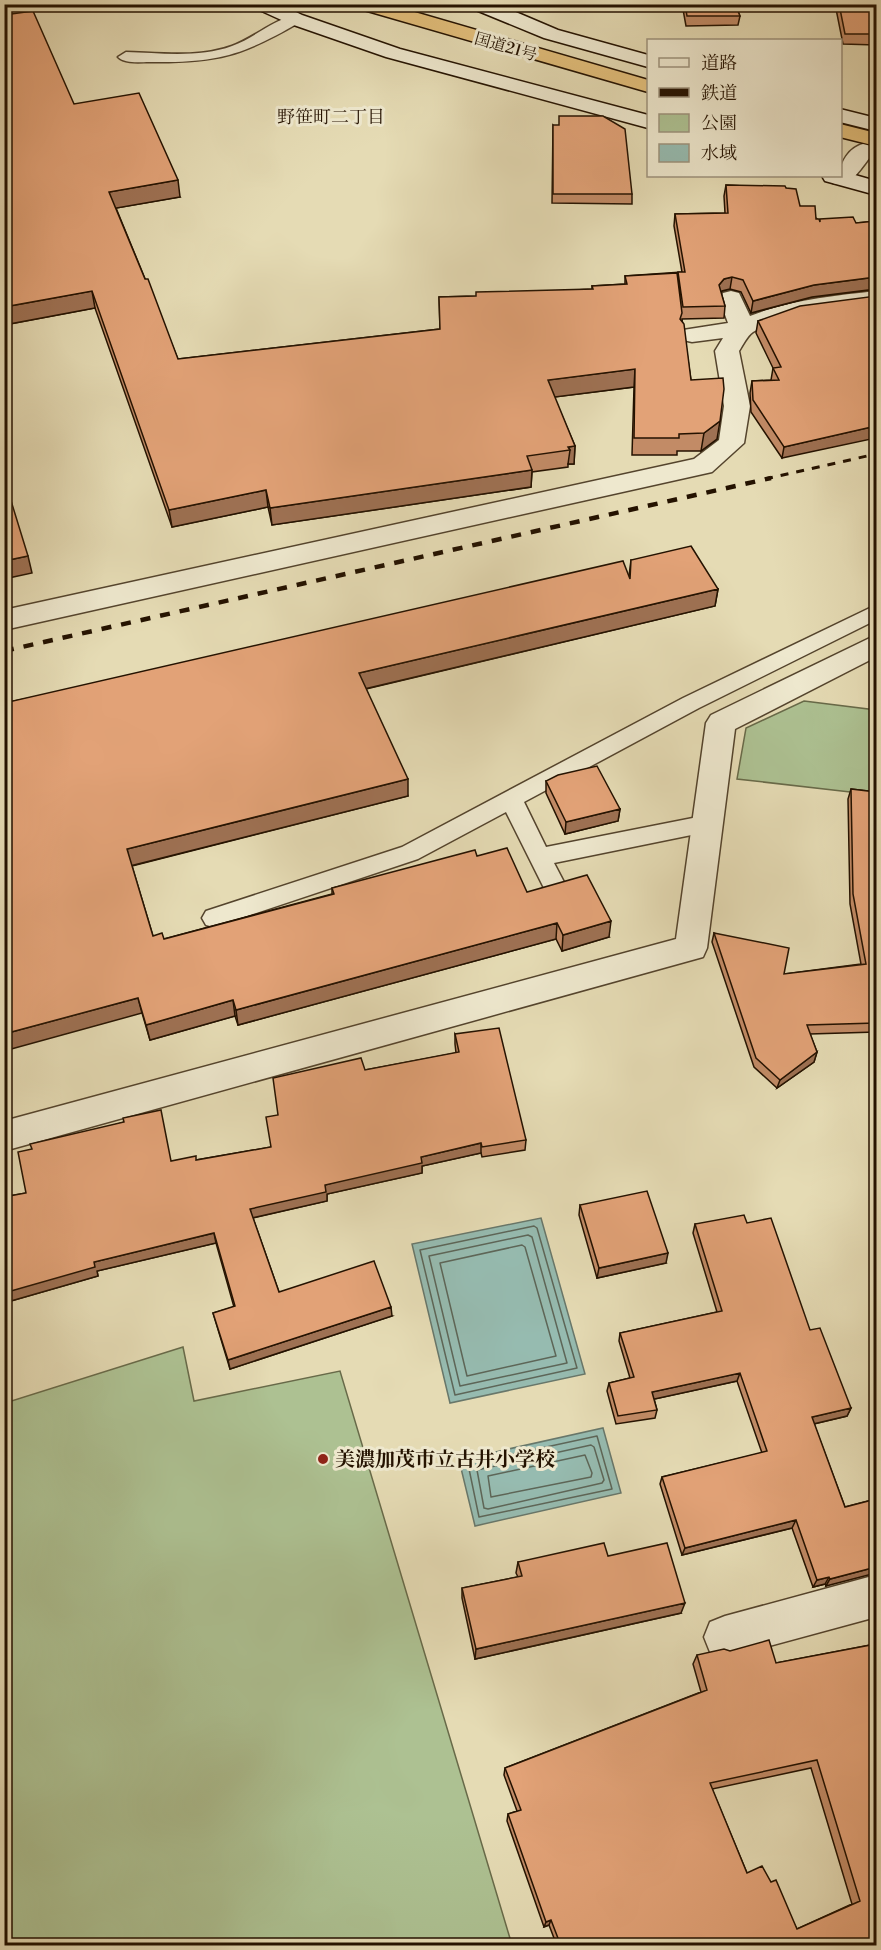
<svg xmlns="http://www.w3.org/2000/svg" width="881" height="1950" font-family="'Libre Bodoni','Noto Serif JP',serif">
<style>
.green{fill:#adc192;stroke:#686a49;stroke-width:1.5}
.water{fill:#96bbb0;stroke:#68776a;stroke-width:1.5}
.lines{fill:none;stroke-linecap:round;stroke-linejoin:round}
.shore{stroke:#5d6658;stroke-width:1.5}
.lane-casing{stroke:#54442d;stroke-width:3}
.street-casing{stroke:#54442d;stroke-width:3}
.secondary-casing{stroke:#241200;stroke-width:3}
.highway-casing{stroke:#241200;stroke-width:3}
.lane{fill:#eee8ce;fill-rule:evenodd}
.street{fill:#eee8ce;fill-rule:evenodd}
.secondary{fill:#eee8ce;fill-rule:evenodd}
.highway{fill:#e2be7a;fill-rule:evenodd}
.rail-far1{stroke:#241200;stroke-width:3;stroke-dasharray:8 8;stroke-linecap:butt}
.rail{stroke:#241200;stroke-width:4.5;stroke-dasharray:10 10;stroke-linecap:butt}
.wall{fill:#c28b66;stroke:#241200;stroke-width:1.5;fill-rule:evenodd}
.shaded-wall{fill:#9e7153;stroke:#241200;stroke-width:1.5}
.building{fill:#e2a277;stroke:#241200;stroke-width:1.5;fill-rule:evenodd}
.poi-dot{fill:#8f2418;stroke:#eee8ce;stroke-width:2}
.labels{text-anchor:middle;stroke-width:6;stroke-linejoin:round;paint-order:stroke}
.far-street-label{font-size:16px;fill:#241200;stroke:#eee8ce}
.far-neighbourhood-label{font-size:18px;fill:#241200;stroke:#eee8ce}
.poi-label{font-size:20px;font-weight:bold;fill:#241200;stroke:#eee8ce;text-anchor:start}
</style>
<rect width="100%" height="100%" fill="#e5dbb4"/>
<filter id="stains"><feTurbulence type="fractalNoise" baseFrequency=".00333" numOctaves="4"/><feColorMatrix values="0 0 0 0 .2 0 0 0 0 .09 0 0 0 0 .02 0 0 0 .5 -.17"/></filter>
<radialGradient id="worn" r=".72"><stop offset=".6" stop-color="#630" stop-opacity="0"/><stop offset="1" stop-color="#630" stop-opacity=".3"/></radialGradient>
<path class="green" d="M804,701L876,710V795L737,779L746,728Z
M183,1347L194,1401L340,1371L512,1945H5V1403Z"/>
<path class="water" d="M541,1218L585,1374L450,1403L412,1244Z
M603,1428L621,1493L475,1526L459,1460Z"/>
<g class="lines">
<path class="shore" d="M534,1226L537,1228L577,1368L455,1395L420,1250Z
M528,1235L532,1237L567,1363L460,1386L429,1256Z
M522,1245L525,1247L556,1356L467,1376L440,1263Z
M597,1436L612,1489L479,1517L468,1464Z
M591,1445L594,1447L604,1480L602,1483L488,1509L484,1508L477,1470Z
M585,1455L592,1473L591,1477L491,1497L488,1476Z"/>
<defs>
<path id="lane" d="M295,15L300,16L302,19L300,22C242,56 217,63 149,62C140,62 125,64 118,57L126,52C160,53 200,58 232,46C254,38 273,20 295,15Z
M876,605V620L699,708L524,802L546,847L708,815L716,818L719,824L716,830L554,863L566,886L562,892L554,895L546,892L506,812L418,859L214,927L206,925L202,918L206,911L402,847L683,698Z"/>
<path id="street" d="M863,144L871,146L874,151L871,156C860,169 852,187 833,183L830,178L832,176H840C840,162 849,148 863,144Z
M731,291L739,293L750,316C790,300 833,296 876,291V305C836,310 789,311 753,332C747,336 743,345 739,351L750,406L744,443L712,472L4,630V610L694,459L719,440L724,406L715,351L723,338L692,342L683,340L680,335L683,330L728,323L719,298L723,293Z
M876,635V657L735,729L707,948L703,957L4,1151V1121L676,939L706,723L711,715Z
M876,1575V1617L725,1658L710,1652L704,1637L710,1622L725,1616Z"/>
<path id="secondary" d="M252,4H280L302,15L400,49L648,115V128L386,57L288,23L255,8Z
M468,4H497L558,30L648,55V67L544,38L471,8Z
M840,109L876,118V131L840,122Z
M841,171L876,181V195L825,181L822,176H840Z"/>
<path id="highway" d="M354,4H387L648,80V92L357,8Z
M840,124L876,133V146L840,137Z"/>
</defs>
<use href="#lane" class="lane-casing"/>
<use href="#street" class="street-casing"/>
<use href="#secondary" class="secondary-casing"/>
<use href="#highway" class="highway-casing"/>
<use href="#lane" class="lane"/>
<use href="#street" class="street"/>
<use href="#secondary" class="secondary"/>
<use href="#highway" class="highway"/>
<path class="rail-far1" d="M765,479L876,454"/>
<path class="rail" d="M4,651L771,478"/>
</g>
<path class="wall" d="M682,4H735L740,16L738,25L686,26Z
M835,4H876V45L843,44Z
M4,15L74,104L180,197L116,208L178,359L440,329L439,297L476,296L592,289V286L625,284V276L682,272L674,226L675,214L725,213L724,196L726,185L786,188L800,206L820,221L856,223L876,221V289L812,297L751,313L741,292L730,289L722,291L721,292L725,306L724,318L682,319L691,380L717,439L701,451H677V455H632L634,387L554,397L575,446L574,464H568V467L532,472L531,487L272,525L268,507L172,527L95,308L4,325Z
M553,125L632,194V204L552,203Z
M876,296L782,458L751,412L750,393L752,381L771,380L773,368L756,333L758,321Z
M631,560L718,589L715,606L366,689L408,796L132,866L153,936L164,939L332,894V888L477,856L527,892L609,937L562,951L556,939L238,1025L235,1016L150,1040L142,1013L4,703L629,576Z
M546,781L620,809L618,821L565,834L546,793Z
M851,789L876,792V1032L810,1034L817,1052L814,1062L777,1088L754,1067L712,942L714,933L784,974L861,964L850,904L848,799Z
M455,1034L526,1140L525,1150L482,1157L481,1153L422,1166V1173L327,1194V1201L253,1218L279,1292L392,1316L230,1369L213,1313L234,1307L216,1243L97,1271L98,1276L4,1303V1197L26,1193L32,1149L124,1122L171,1161L196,1160L271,1147L278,1115L365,1070L456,1053L455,1044Z
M580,1205L666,1263L597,1278L579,1215Z
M747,1223L810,1330L851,1408L847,1416L814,1424L845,1507L876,1499L826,1586L825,1584L813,1587L792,1528L682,1555L660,1484L662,1477L762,1453L737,1381L654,1399L657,1410L655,1418L616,1424L607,1391L609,1383L630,1378L619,1341L620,1333L717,1312L693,1233L695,1224Z
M608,1556L681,1613L475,1659L462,1598V1588L518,1577L516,1573L518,1562Z
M876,1644V1946H557L549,1925L544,1927L507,1821L508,1814L517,1811L504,1775L505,1768L701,1692L693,1664L697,1655L776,1663ZM811,1768L852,1904L797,1929L771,1882L747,1873L712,1789Z"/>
<path class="shaded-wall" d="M178,180L180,197L111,209L109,192Z
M732,277L730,289L722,291L717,297L719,285L724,279Z
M876,277V289L812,297L751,313L753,301L814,285Z
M92,291L95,308L4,325V307Z
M635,369L634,387L547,398L548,380Z
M720,421L717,439L701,451L704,433Z
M876,426V438L782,458L784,447Z
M575,446L574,464H568L570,450L568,447Z
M532,470L531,487L272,525L270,508Z
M266,490L268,507L172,527L169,510Z
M28,556L32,573L4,579V561Z
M718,589L715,606L360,690L359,673Z
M408,779V796L130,866L127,849Z
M620,809L618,821L565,834L566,822Z
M611,921L609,937L562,951L563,935Z
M557,923L556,939L238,1025L236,1010Z
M138,998L142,1013L4,1051V1034Z
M233,1000L235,1016L150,1040L146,1025Z
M817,1052L814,1062L777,1088L780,1080Z
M481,1143V1153L422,1166V1173L327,1194V1201L252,1218L250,1209L325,1185L421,1157Z
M214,1233L216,1243L97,1271L98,1276L4,1303V1293L94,1262Z
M668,1253L666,1263L597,1278L599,1268Z
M391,1307L392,1316L230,1369L228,1360Z
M740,1373L737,1381L650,1400L652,1392Z
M851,1408L847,1416L809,1425L812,1417Z
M796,1520L792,1528L682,1555L685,1548Z
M876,1567V1573L826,1586L830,1579Z
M829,1577L825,1584L813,1587L817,1580Z
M685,1603L681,1613L475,1659L476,1649Z
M551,1920L549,1925L544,1927L546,1922Z"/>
<path class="building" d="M685,4H735L740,16H687Z
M839,4H876V34H845Z
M33,11L74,104L139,93L178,180L109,192L145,279H148L178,359L440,329L439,297L476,296V292L593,289L592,286L627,284L625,276L677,273L682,313L680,319L684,324L691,380L723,378L724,389L720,421L704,433L679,434V438H634L635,369L548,380L575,446L568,447L570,450L527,456L532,470L270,508L266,490L169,510L92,291L4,307V15Z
M559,116H603L625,129L632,194H553V125H559Z
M726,185L785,186L786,188L796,189L800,206H815L816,219H819L820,222V219L853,217L856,223L876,221V277L814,285L753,301L743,280L732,277L724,279L719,285L725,306L683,307L678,272H685L675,214L728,213Z
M876,296V426L784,447L753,400L752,381L779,380L773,368L781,367L758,321L800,306Z
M4,478L28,556L4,561Z
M691,546L718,589L359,673L408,779L127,849L153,936L162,933L164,939L334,894L332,888L475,850L477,856L507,848L527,892L587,875L611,921L563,935L557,923L236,1010L233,1000L146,1025L138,998L4,1034V703L623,561L630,579L631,560Z
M597,766L620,809L566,822L546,781L558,775Z
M851,789L876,792V1023L807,1025L817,1052L780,1080L756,1058L714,933L789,948L784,974L866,964L853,894Z
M499,1028L526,1140L482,1147L481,1143L421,1157L422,1163L325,1185L326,1192L250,1209L279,1292L374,1261L391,1307L228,1360L213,1313L235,1306L214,1233L94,1262L95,1267L4,1293V1197L26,1193L18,1152L32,1149L30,1144L124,1122L123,1118L161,1110L171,1161L196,1156V1160L271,1147L266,1117L278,1115L273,1078L361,1058L365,1070L459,1052L455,1034Z
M647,1191L668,1253L599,1268L580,1205Z
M744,1215L747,1223L771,1218L810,1330L820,1328L851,1408L812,1417L845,1507L876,1499V1567L830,1579L829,1577L817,1580L796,1520L685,1548L662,1477L767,1451L740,1373L652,1392L657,1410L618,1416L609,1383L634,1377L620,1333L722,1311L695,1224Z
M604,1543L608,1556L667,1543L685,1603L476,1649L462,1588L522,1576L518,1562Z
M769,1640L776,1663L876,1644V1946H561L551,1920L546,1922L508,1814L521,1810L505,1768L707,1690L697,1655L724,1649L730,1651ZM817,1760L860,1901L797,1929L776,1880L771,1882L762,1866L747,1873L710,1783Z"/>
<circle class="poi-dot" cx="323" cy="1459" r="6"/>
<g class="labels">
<g class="far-street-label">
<text transform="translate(506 46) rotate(16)" y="6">国道21号</text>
</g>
<g class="far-neighbourhood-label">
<text x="331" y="123">野笹町二丁目</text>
</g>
<g class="poi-label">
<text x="335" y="1466">美濃加茂市立古井小学校</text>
</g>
</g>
<rect width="881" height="1950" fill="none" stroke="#e5dbb4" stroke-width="24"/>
<rect x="6" y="6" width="869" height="1938" fill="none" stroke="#241200" stroke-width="3"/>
<rect x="12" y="12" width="857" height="1926" fill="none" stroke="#241200" stroke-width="1.5"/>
<rect x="647" y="39" width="195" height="138" fill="#eee8ce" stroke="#9d927c" stroke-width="1.5"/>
<rect x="659" y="58" width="30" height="9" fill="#eee8ce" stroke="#9d927c" stroke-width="1.5"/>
<text x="701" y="69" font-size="18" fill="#241200">道路</text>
<rect x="659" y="88" width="30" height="9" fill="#241200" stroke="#9d927c" stroke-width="1.5"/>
<text x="701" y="99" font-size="18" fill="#241200">鉄道</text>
<rect x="659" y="114" width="30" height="18" fill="#adc192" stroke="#9d927c" stroke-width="1.5"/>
<text x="701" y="129" font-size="18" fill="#241200">公園</text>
<rect x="659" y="144" width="30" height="18" fill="#96bbb0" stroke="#9d927c" stroke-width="1.5"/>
<text x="701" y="159" font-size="18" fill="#241200">水域</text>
<rect width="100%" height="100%" filter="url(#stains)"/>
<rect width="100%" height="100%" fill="url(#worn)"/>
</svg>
